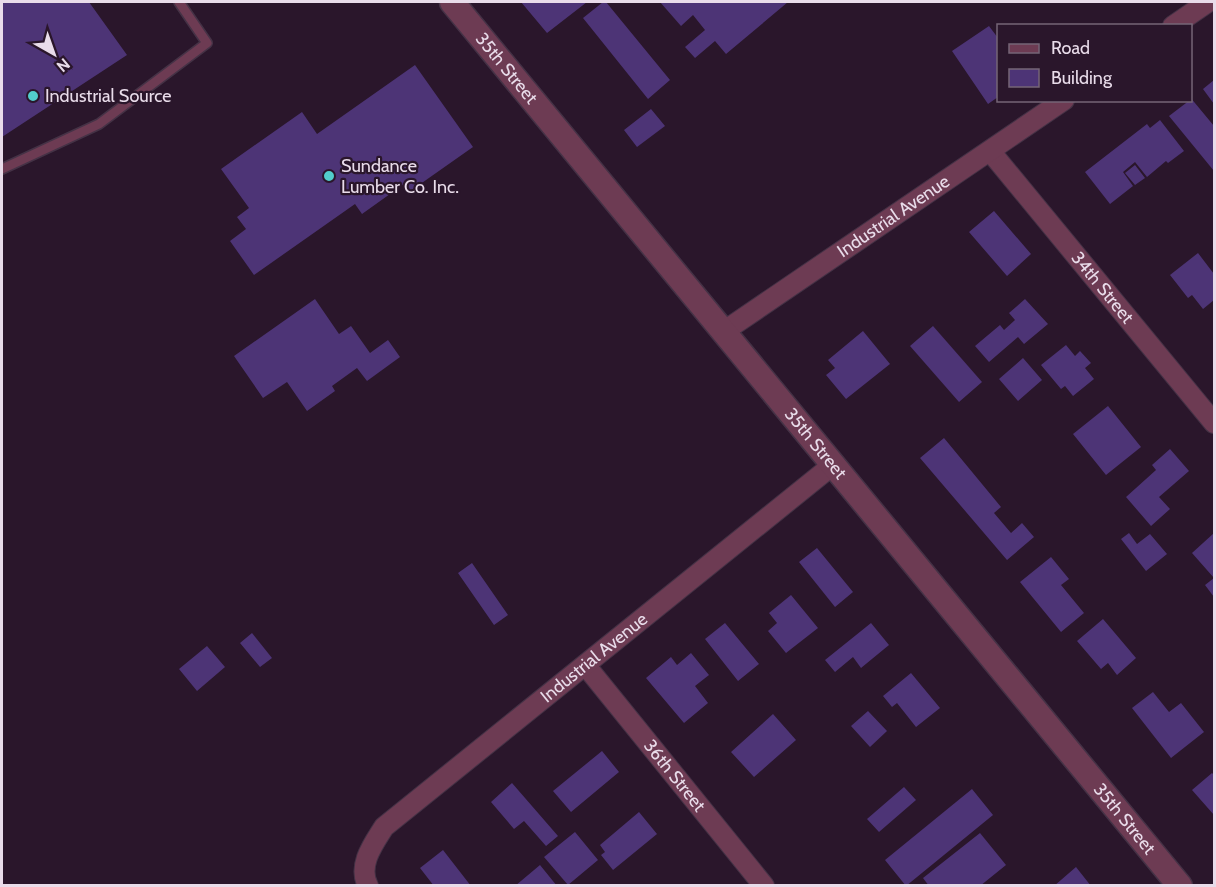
<svg xmlns="http://www.w3.org/2000/svg" width="1216" height="887" font-family="Cabin,sans-serif">
<style>
.building{fill:#4d3476}
.lines{fill:none;stroke-linecap:round;stroke-linejoin:round}
.service-casing{stroke:#453246;stroke-width:12}
.minor-casing{stroke:#453246;stroke-width:22}
.tertiary-casing{stroke:#453246;stroke-width:27}
.service{stroke:#6d3b53;stroke-width:9}
.minor{stroke:#6d3b53;stroke-width:20}
.tertiary{stroke:#6d3b53;stroke-width:24}
.poi-dot{fill:#52cdcc;stroke:#2a162b;stroke-width:2}
.labels{text-anchor:middle;stroke-width:4.5;stroke-linejoin:round;paint-order:stroke}
.street-label{font-size:18px;fill:#e9dcea;stroke:#2a162b}
.poi-label{font-size:18px;fill:#e9dcea;stroke:#2a162b;text-anchor:start}
</style>
<rect width="100%" height="100%" fill="#2a162b"/>
<path class="building" d="M2,2H89L127,55L2,137Z
M521,2H587L547,33Z
M603,2H606L670,80L648,99L583,18Z
M660,2H788L726,54L715,41L695,58L685,47L705,30L693,15L681,26Z
M989,26L998,38V97L988,104L952,51Z
M415,65L473,147L409,192L404,184L362,214L355,204L254,275L230,241L246,229L237,217L249,208L221,169L302,112L317,134Z
M1214,80V104L1203,89Z
M1190,97L1214,126V171L1169,116L1190,100Z
M651,109L665,126L637,147L624,130Z
M1160,120L1184,151L1168,163L1166,161L1147,177L1135,162L1123,172L1133,186L1110,204L1085,172L1147,124L1150,128Z
M1135,165L1145,178L1135,185L1125,173Z
M994,211L1031,254L1007,276L969,232Z
M1198,253L1214,274V300L1203,309L1192,295L1188,298L1170,275Z
M315,299L339,334L351,326L370,353L388,340L400,357L367,381L357,368L332,386L335,391L307,411L287,382L263,398L234,356Z
M1025,299L1048,324L1024,344L1018,337L989,362L975,346L1000,325L1004,330L1015,320L1009,313Z
M933,326L982,382L959,402L910,346Z
M863,331L890,364L846,399L826,375L835,368L828,360Z
M1066,345L1075,356L1080,351L1091,363L1085,368L1094,379L1073,396L1065,386L1061,389L1041,365Z
M1023,358L1042,380L1018,401L999,379Z
M1108,406L1141,447L1106,475L1073,434Z
M944,438L1001,507L994,513L1011,533L1022,523L1034,537L1007,560L920,458Z
M1170,449L1189,471L1159,497L1170,509L1151,526L1126,497L1156,470L1152,465Z
M1129,533L1137,544L1150,534L1167,554L1146,571L1121,539Z
M1214,533V597L1205,585L1214,578L1192,553Z
M817,548L853,592L835,607L799,562Z
M1051,557L1069,579L1061,585L1084,613L1061,632L1020,582Z
M472,563L508,615L494,625L458,573Z
M791,595L818,628L786,653L768,631L777,623L769,613Z
M1103,619L1136,658L1117,675L1108,663L1101,669L1077,641Z
M725,623L759,664L738,681L705,639Z
M871,623L889,645L861,668L853,657L835,672L825,660Z
M252,633L272,658L260,667L240,643Z
M207,646L225,667L197,691L179,669Z
M691,653L709,675L695,686L708,703L684,723L646,678L671,657L677,665Z
M911,673L940,708L916,727L897,703L892,707L883,696Z
M1153,692L1169,712L1181,703L1204,732L1171,758L1132,708Z
M868,711L887,731L870,747L851,726Z
M773,714L796,740L754,777L731,752Z
M602,751L619,772L571,812L553,791Z
M1212,773L1214,775V815L1192,790Z
M512,783L558,836L546,846L524,821L514,829L491,802Z
M904,787L916,800L879,832L867,819Z
M972,789L993,815L906,886L885,860Z
M639,812L657,834L613,870L601,855L605,852L600,845Z
M575,832L598,860L568,885L544,857Z
M980,833L1006,865L980,886H929L923,878Z
M443,850L471,886H434L420,868Z
M540,865L557,886H515Z
M1076,867L1091,886H1054Z"/>
<g class="lines">
<defs>
<path id="service" d="M2,169L99,124L207,43L179,2"/>
<g id="minor">
<path d="M1173,26L1208,2"/>
<path id="s1" d="M990,151L1214,423"/>
<path id="s2" d="M723,332L1064,100"/>
<path id="s3" d="M586,666L764,886"/>
<path id="s4" d="M368,886C357,865 374,843 384,827L834,464"/>
</g>
<g id="tertiary">
<path id="s5" d="M452,2L1180,886"/>
</g>
</defs>
<use href="#service" class="service-casing"/>
<use href="#minor" class="minor-casing"/>
<use href="#tertiary" class="tertiary-casing"/>
<use href="#service" class="service"/>
<use href="#minor" class="minor"/>
<use href="#tertiary" class="tertiary"/>
</g>
<g class="poi-dot">
<circle cx="33" cy="96" r="6"/>
<circle cx="329" cy="176" r="6"/>
</g>
<g class="labels">
<g class="street-label">
<text dy="6" stroke="none"><textPath href="#s5" startOffset="86">35th Street</textPath></text>
<text dy="6" stroke="none"><textPath href="#s2" startOffset="206">Industrial Avenue</textPath></text>
<text dy="6" stroke="none"><textPath href="#s1" startOffset="177">34th Street</textPath></text>
<text dy="6" stroke="none"><textPath href="#s5" startOffset="572">35th Street</textPath></text>
<text dy="6" stroke="none"><textPath href="#s4" startOffset="334">Industrial Avenue</textPath></text>
<text dy="6" stroke="none"><textPath href="#s3" startOffset="141">36th Street</textPath></text>
<text dy="6" stroke="none"><textPath href="#s5" startOffset="1058">35th Street</textPath></text>
</g>
<g class="poi-label">
<text x="45" y="102">Industrial Source</text>
<text x="341" y="172">Sundance<tspan x="341" dy="21">Lumber Co. Inc.</tspan></text>
</g>
</g>
<rect width="1216" height="887" fill="none" stroke="#e9dcea" stroke-width="6"/>
<rect x="997" y="24" width="195" height="78" fill="#2a162b" stroke="#766577" stroke-width="1.5"/>
<rect x="1009" y="44" width="30" height="9" fill="#6d3b53" stroke="#766577" stroke-width="1.5"/>
<text x="1051" y="54" font-size="18" fill="#e9dcea">Road</text>
<rect x="1009" y="69" width="30" height="18" fill="#4d3476" stroke="#766577" stroke-width="1.5"/>
<text x="1051" y="84" font-size="18" fill="#e9dcea">Building</text>
<g transform="translate(54 54) rotate(140)" stroke="#2a162b" stroke-width="4.5" paint-order="stroke">
<path d="M0-4.5L10 22L0 15L-10 22Z" fill="#e9dcea"/>
<text y="-9" font-size="16" font-weight="bold" text-anchor="middle" fill="#e9dcea">N</text>
</g>
</svg>
